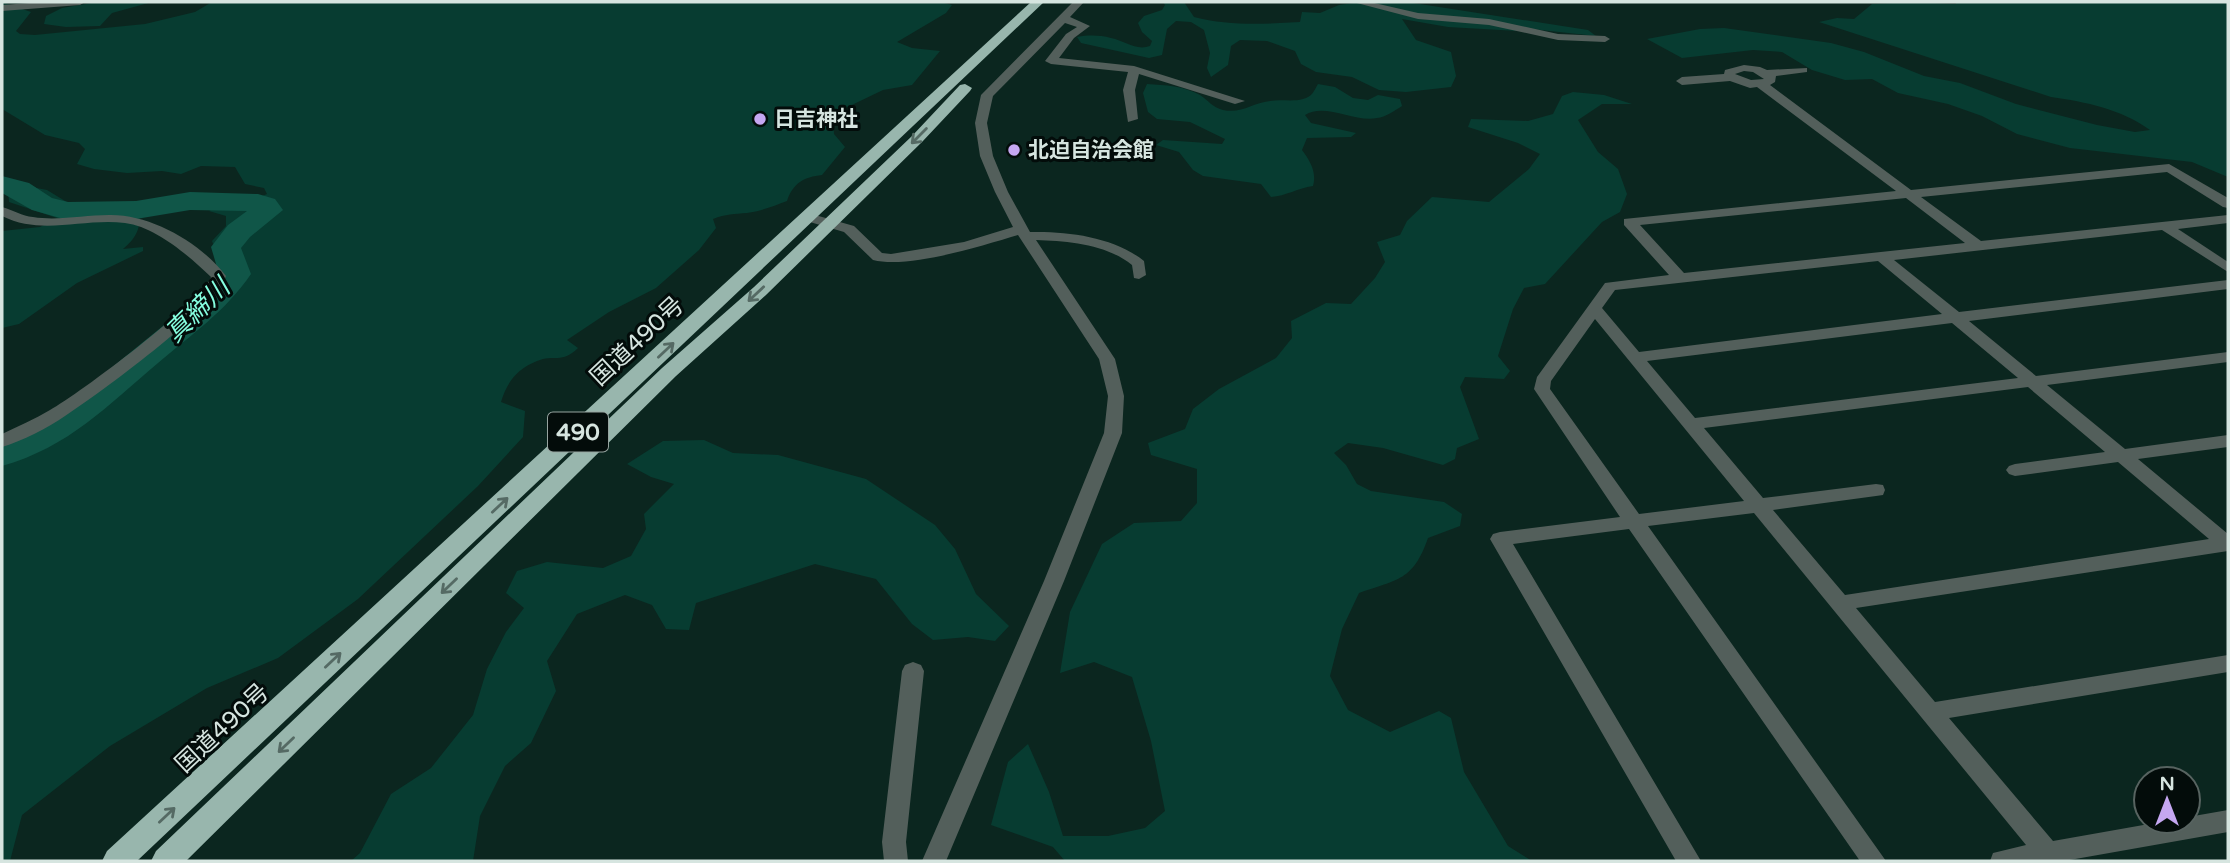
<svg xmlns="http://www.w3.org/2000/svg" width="2230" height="863" font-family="'Varela Round','Noto Sans JP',sans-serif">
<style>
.green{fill:#073c31}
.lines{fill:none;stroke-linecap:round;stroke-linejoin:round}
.river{fill:#105648;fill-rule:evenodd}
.minor{fill:#535f5b;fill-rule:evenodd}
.highway{fill:#98b6ad;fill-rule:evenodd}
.oneway{stroke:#556a64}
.poi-dot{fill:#c5a7f1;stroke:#030c0a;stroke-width:2.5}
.labels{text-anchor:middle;stroke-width:6;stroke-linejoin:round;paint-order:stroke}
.far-poi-label{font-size:21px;font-weight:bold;fill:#d6e5e0;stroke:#030c0a;text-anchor:start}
.shield{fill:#030c0a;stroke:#97a4a0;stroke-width:2}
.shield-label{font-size:23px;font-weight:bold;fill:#d6e5e0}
.street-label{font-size:24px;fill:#d6e5e0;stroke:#030c0a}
.water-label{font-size:26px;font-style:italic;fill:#85fedf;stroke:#030c0a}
</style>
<rect width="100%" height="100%" fill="#0b261f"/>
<path class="green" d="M2,2L31,12L16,31L20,34L35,35L145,24L195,12L212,2H941L952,5L946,13L897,42L912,48L940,51L912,85L883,90L833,114L834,134L845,147L822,175C804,177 793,183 787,201C774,206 761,211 747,213C734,214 726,214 713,219L716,228L699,250L656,288L609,312L567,340L578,348C562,364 554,354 537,361C517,369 507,382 501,402L525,411L523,437L478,486L358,599L278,658L207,688L110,746L22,815L10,861H2V462C43,452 78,421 112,395C158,360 204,325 242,281V262L216,252L212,241L226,226V216L209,211L219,205L243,204L267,194L264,188L245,184L235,167L201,166L181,174L162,171L127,173L94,169L77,164L85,149L79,143L45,135L2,109Z
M97,2H152L112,13L100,26L66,27L44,24L46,16L62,8Z
M1163,2H1184L1194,17C1228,26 1265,24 1300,22L1302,12L1320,13L1339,5L1360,2H1407L1588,30L1596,36L1532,29L1518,31L1448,27L1402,19L1416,40L1451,52L1456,76L1451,87L1406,92L1379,90L1352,77L1316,72L1301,64L1295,51L1267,41L1240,40L1231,46L1228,65L1211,77L1207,68L1210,53L1204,30L1191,22L1176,21L1167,29L1162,55L1149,58L1081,43L1077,37C1089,35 1099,35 1111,38C1125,41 1136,51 1150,46L1152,41L1142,32L1138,23L1144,16L1162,10L1165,5Z
M1914,2L1956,4L1955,2H2228V177L2192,162L2070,148L2017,134L1982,116L1948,104L1898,93L1872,79L1845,80L1812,70L1782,52L1753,50L1682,58L1647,39L1700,29L1724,28L1831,43L1864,52L1924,76L1960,83L2016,104L2097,125L2135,132L2150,130C2121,109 2086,102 2051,97L1819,22L1837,18L1854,19L1872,4Z
M1147,84C1165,85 1184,86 1200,95C1209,101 1212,107 1223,110C1242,114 1252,103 1270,101C1281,99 1293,102 1303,99C1312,97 1314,91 1318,84L1335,87L1353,98L1368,100L1378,95L1400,99L1402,106C1394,111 1386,117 1377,118C1355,123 1325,102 1305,115L1311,123L1356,133L1351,137L1307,138L1302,150C1310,161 1317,172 1313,186C1298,188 1286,196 1271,197L1261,184L1203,176L1193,170L1179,152L1156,145L1163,140L1222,144L1225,139L1190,122L1157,119L1148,112L1143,93Z
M1573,92L1604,95L1632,104H1602L1578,120L1598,152L1618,169L1627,194L1620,212L1602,222L1545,284L1524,288L1513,309L1498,356L1510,371L1504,379L1465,377L1460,387L1479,439L1457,448L1455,459L1443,465L1383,448L1348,443L1334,453L1346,465L1357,484L1371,491L1444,502L1462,514L1460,526L1428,538C1413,581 1398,579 1359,593L1342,629L1330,676L1348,710L1390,732L1439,711L1451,718L1464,772L1508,846L1532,861H1065L1053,847L991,825L1008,762L1028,744L1049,792L1063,836H1108L1145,828L1165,811L1151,741L1132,677L1094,662L1060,673L1070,612L1102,544L1134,523L1181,521L1197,503V469L1151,455L1148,443L1185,429L1193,409L1219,389L1276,358L1292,338L1291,321L1326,303L1351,304L1375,278L1385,262L1377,242L1400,235L1407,221L1432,197L1489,202L1529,169L1540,154L1518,143L1468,127L1471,119L1528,121L1553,114L1562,96Z
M21,185L47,190L70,204L108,207L140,213C140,230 136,238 123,249L143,247V251L77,283L19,324L2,328V231L40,227L57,218L9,202L8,191Z
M704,440L733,453L778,455L866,479L935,525L955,549L976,594L1009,626L995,641L968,637L933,640L912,624L876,579L815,564L696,603L689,630L666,629L652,605L625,595L577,614L547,661L556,691L531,743L505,766L480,816L473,861H351L360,853L391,794L431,768L473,715L487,669L506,632L524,608L506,593L517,571L547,562L603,568L631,556L646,529L644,514L674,484L651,477L627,464L663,441Z"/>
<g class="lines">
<path class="river" d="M2,176L29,183L52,198L68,202L136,201L190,192L258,194L275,199L283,210L250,237L241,248L251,274C225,312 192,334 158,363C107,406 69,447 2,466V440L30,428L67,404L206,291L219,274L211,247L228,225L247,211L190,210L136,219L67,220L32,210L2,193Z"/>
<path class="minor" d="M43,2H85L80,5L2,11V5Z
M1073,2H1084L1070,17L1090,26L1074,38L1059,58L1134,66L1245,101L1235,104L1139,74L1135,90L1138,119L1128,122L1123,90L1128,72L1051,64L1045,61L1066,34L1077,27L1065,23L993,96L987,123L993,156L1008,192L1030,232C1068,231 1114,237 1144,261L1146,275L1139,279L1134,278L1132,265C1106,244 1068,241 1036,240L1115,359L1124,396L1122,433L1064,581L946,861H922L1044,581L1104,433L1108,396L1099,359L1018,235C981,246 909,269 873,260L844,232L803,220L801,217L808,213L854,226L882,253L891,254L964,242L1013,227L995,192L980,156L975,123L981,95Z
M1353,2H1370L1418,13L1489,19L1558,34L1605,36L1610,39L1605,42L1558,40L1489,25L1418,19Z
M1744,65L1760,67L1767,70L1807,68V72L1776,76L1775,82L1770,85L1911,190L2169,164L2228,198V208L2223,207L2167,172L1921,197L1981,241L2228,215V223L2178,229L2228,262V272L2162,230L1894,260L1959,312L2228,280V289L1969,321L2036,376L2228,352V362L2047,385L2125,449L2228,435V447L2138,459L2228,534V551L1856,608L1935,702L2228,655V672L1949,718L2053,841L2166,821H2188V817L2228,810V832L2064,861H1990L1993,853L2026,845L1754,513L1648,526L1886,861H1860L1629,529L1513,544L1701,861H1676L1490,539L1493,534L1500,532L1620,517L1534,389L1537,377L1605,283L1669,275L1624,225V219L1896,191L1757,87L1750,88L1730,81L1682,85L1676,81L1682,77L1724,74L1725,70ZM1744,71L1753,72L1764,79L1751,80L1735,74ZM1906,198L1965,243L1684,273L1640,225ZM1878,261L1942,314L1639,352L1602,308L1615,290ZM1595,319L1744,501L1639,514L1550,389L1551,381ZM1952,323L2018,378L1695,418L1647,361ZM2028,387L2105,452L2015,464L2009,466L2006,470L2009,474L2015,476L2118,462L2209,539L1845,595L1773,510L1876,496L1883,495L1885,490L1883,485L1876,484L1763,498L1704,428Z
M2,207C13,210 22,216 33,217C58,221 84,215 109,215C151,214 201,243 226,276C214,310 100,393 65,416C48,428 22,441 2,447V434C18,426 35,419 50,410C79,394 202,302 211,277C189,256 156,227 125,223C82,218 42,236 2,216Z
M913,662L921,665L924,671L906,842L908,861H884L882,842L902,671L905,665Z"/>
<path class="highway" d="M1031,2H1044L137,861H102L107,851Z
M965,84L972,88L970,91L922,142L766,295L676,376L186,861H151L156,851L662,368L754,287L912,136L960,85Z"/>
</g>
<defs><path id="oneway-shaft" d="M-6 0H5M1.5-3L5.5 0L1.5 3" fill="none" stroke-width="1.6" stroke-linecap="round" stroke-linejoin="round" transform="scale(1.75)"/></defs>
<g class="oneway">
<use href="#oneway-shaft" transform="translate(919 136) rotate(135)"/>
<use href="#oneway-shaft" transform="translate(756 294) rotate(137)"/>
<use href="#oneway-shaft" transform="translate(666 350) rotate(-43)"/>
<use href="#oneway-shaft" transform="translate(500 505) rotate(-43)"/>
<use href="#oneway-shaft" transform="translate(449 586) rotate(136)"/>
<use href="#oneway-shaft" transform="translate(333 660) rotate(-43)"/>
<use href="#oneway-shaft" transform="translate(286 745) rotate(136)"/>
<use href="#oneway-shaft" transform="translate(167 815) rotate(-43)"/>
</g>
<g class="poi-dot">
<circle cx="760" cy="119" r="7"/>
<circle cx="1014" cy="150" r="7"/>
</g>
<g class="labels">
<g class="far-poi-label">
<text x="774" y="126">日吉神社</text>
<text x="1028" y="157">北迫自治会館</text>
</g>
<rect class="shield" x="548" y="412.5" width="60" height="39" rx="5"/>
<g class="shield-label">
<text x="578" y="440">490</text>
</g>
<g class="street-label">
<text transform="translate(637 341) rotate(-43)" y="8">国道490号</text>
<text transform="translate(222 728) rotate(-43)" y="8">国道490号</text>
</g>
<g class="water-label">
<text transform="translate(197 310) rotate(-44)" y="9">真締川</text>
</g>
</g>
<rect width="2230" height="863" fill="none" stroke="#d6e5e0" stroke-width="7"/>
<g transform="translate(2167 800)"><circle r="33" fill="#030c0a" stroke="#576360" stroke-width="2"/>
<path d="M0-5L12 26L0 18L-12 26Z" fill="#c5a7f1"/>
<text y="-10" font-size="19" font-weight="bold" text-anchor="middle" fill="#d6e5e0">N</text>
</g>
</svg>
